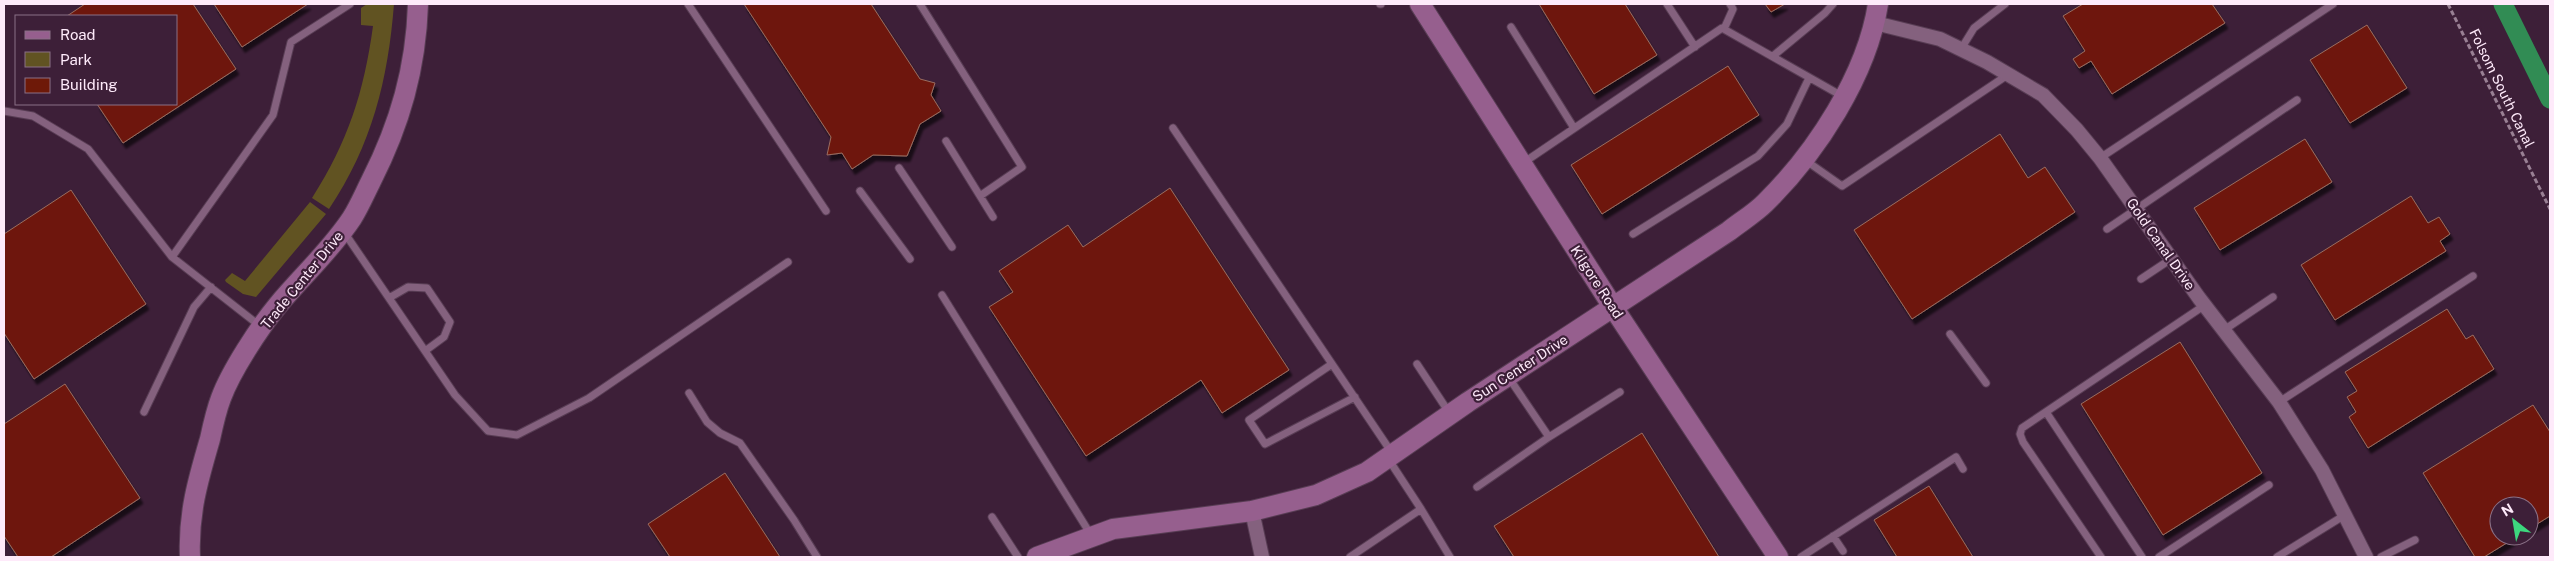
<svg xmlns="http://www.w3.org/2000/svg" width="2554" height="561" font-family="'Public Sans',sans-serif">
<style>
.green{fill:#615322}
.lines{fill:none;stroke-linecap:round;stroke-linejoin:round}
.canal{stroke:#318c54;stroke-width:19}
.building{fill:#6e1908;stroke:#996c61;filter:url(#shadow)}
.lane-casing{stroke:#583d54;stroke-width:9}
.street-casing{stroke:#583d54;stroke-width:16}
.secondary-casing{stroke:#583d54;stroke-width:22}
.path{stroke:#998094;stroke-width:3;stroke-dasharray:5 2.5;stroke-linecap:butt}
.lane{stroke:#84617e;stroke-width:7}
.street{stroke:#84617e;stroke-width:14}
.secondary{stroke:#965f8e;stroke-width:20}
.labels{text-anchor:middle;stroke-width:4.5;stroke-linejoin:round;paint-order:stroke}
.street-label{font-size:14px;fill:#feeafa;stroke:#3d1f38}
</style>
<defs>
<filter id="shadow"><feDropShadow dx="3" dy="5.5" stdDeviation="1" flood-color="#0009"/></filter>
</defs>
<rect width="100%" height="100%" fill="#3d1f38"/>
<path class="green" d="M367,4H394C388,80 372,145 329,209L312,198C348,142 364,92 373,26L361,25V8Z
M310,202L326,214L256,297L243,294L226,282L225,280L232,273L245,281Z"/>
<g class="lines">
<path class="canal" d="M2503,4L2550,99"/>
</g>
<path class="building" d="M85,4H193L236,69L123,143L97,104H176V16H67Z
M214,4H308L242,47Z
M744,4H871L920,79L935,83L931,95L941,111L920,124L907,156L873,155L852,169L842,153L827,155L831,137Z
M1539,4H1625L1657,55L1594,94Z
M1765,4H1785L1771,12Z
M2083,4H2212L2225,23L2112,94L2091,61L2079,68L2073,59L2085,51L2063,16Z
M2367,25L2407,88L2350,123L2310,60Z
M1728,66L1759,115L1602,214L1571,165Z
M2000,134L2028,178L2045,167L2075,212L1912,319L1854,230Z
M2305,139L2332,182L2220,250L2194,208Z
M1170,188L1289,370L1222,413L1201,380L1086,456L989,307L1013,292L999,271L1068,225L1083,247Z
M71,190L146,304L34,379L4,333V234Z
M2411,196L2428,223L2439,217L2450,234L2440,241L2446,251L2335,320L2301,265Z
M2447,309L2466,339L2473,335L2494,369L2368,448L2349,417L2356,412L2347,397L2357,391L2345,372Z
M2180,342L2262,473L2163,535L2081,404Z
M65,384L140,498L51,557H18L4,536V424Z
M2533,405L2550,432V516L2529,529V506H2499V536H2518L2484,557H2475L2423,473Z
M1642,433L1719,557H1514L1494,526Z
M725,473L780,557H670L648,524Z
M1929,486L1973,557H1897L1874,520Z"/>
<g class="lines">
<defs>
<path id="lane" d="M688,4L826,211
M920,4L1022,167L980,196
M1380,4H1381
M1667,4L1695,47
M1511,27L1574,128
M1724,29L1733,9L1730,4
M1961,49L1974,28L2005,4
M1773,56L1825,13L1833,4
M4,111L33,116L88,149L172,257L260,326
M1173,128L1392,453
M946,141L993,217
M2100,158L2333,4
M1805,160L1842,186L2009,74
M1523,163L1722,28L1842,96
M899,168L952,247
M860,191L910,259
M2107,229L2297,100
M344,232L455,395L488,431L517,435L589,398L788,262
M1633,234L1758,156L1787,124L1809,78
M172,257L273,115L291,42L350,4
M2141,279L2171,259
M942,295L1091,535
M389,298L408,287L427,288L450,322L444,337L425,351
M2224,330L2273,297
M1950,334L1986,383
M1332,364L1249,420L1265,444L1355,397
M1417,364L1450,414
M1509,378L1549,437L1620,392
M689,393L707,422L720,433L740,443L794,520L817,557
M2279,402L2473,276
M144,412L194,307L211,287
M2046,412L2142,557
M1477,487L1549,437
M1421,509L1450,557
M992,517L1018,557
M1833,536L1843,551
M1350,557L1421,509L1389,460
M1801,557L1956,457L1963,469
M2101,557L2023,442L2020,434L2022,428L2205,305
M2159,557L2269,485
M2277,557L2345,515
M2381,557L2415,540"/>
<path id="street" d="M1875,23L1940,39L1987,62L2043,95L2077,130L2100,158L2199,298L2279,402L2322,470L2366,557
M1252,511L1262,557"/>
<path id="secondary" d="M1420,4L1613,307L1778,557
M190,557C188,514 198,480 210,439C213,425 216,411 221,398C231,371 259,328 278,305C302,276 331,250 352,218C359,207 365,193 371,181C400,124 416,68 418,4
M1037,557L1113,529L1252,511L1316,495L1367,472L1468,402L1729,231C1740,222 1754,214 1765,203C1816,153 1867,75 1878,4"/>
</defs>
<use href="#lane" class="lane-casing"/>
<use href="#street" class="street-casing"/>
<use href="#secondary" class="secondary-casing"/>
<path class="path" d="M2448,4L2550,209"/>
<use href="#lane" class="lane"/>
<use href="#street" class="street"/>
<use href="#secondary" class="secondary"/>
</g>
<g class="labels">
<g class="street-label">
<text transform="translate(2502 88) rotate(64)" y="5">Folsom South Canal</text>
<text transform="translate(2161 244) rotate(55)" y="5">Gold Canal Drive</text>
<text transform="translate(302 280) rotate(-51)" y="5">Trade Center Drive</text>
<text transform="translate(1597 282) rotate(57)" y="5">Kilgore Road</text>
<text transform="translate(1520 368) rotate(-33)" y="5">Sun Center Drive</text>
</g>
</g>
<rect width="2554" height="561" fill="none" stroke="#feeafa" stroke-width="10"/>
<rect x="15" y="15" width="162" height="90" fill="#3d1f38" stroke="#8a7086"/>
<rect x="25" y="31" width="25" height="8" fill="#965f8e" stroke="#8a7086"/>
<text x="60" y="40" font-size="15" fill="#feeafa">Road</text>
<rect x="25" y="52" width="25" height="15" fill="#615322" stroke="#8a7086"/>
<text x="60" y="65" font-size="15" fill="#feeafa">Park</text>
<rect x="25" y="78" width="25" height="15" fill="#6e1908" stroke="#8a7086"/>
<text x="60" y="90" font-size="15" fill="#feeafa">Building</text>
<g transform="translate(2514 521) rotate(329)"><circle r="24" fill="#3d1f38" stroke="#8a7086"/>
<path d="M0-4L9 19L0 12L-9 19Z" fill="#3dd77e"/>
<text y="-8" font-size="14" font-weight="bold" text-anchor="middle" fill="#feeafa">N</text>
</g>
</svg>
